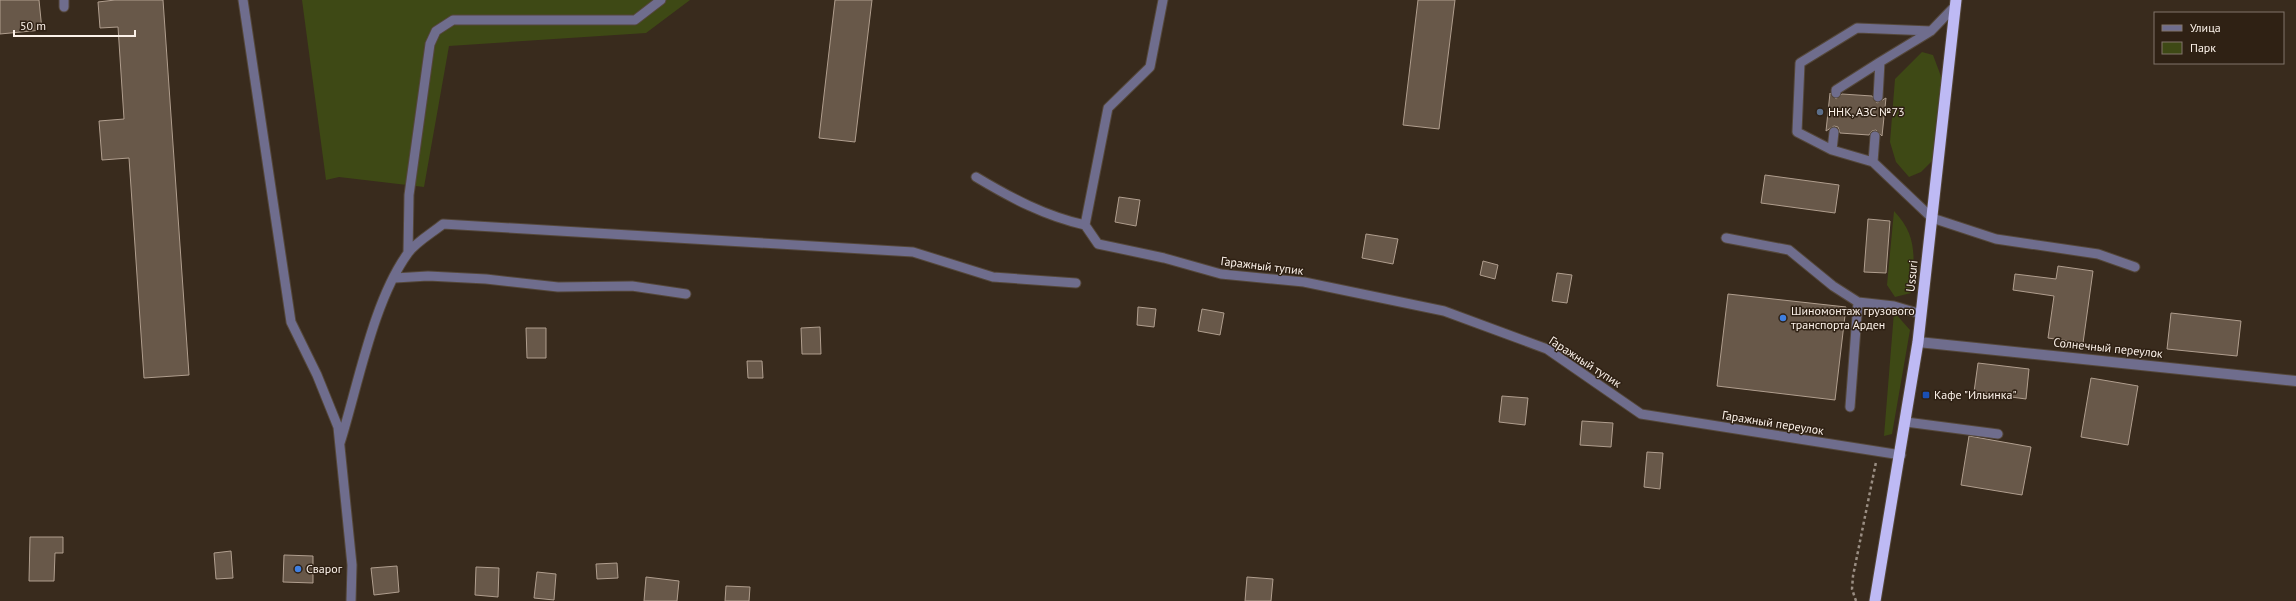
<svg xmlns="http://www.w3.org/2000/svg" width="2296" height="601" font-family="'PT Sans',sans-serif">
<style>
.green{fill:#3e4915}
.building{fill:#685849;stroke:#b09e8e}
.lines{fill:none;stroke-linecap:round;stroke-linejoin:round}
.service-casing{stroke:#54473a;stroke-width:11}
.minor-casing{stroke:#54473a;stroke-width:12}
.trunk-casing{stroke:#54473a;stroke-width:13}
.path{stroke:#9a8e83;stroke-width:2.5;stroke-dasharray:3 3;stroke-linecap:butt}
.service{stroke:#6f6d8d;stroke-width:9}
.minor{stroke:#6f6d8d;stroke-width:10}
.trunk{stroke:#bebaf4;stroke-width:11}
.service-dot{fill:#5c6f8a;stroke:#2f2114;stroke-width:1.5}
.shop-dot{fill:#3f7fe0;stroke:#2f2114;stroke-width:1.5}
.transit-dot{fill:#1a4fb4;stroke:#2f2114;stroke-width:1.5}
.labels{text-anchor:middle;stroke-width:3;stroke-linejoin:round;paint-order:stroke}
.poi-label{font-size:12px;fill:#fcf2ea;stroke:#2f2114;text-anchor:start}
.street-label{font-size:12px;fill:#fcf2ea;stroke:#2f2114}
</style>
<rect width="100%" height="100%" fill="#392b1d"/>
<path class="green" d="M302,0H690L646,33L449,46L424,187L339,177L326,180Z
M1922,52L1933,55L1942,79L1933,160L1921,172L1909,177L1896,162L1890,142L1895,79Z
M1894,211C1919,237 1914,260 1911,293L1895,297L1887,285Z
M1894,312L1910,330L1892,434L1884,436Z"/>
<path class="building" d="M0,0H39L42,30L0,34Z
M115,0H163L189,375L144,378L129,158L102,160L99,121L124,119L118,27L100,28L98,2Z
M835,0H872L855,142L819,138Z
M1418,0H1455L1439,129L1403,125Z
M1830,93L1836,99L1842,94L1872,96L1877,103L1886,98L1882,136L1876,130L1872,131L1869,135L1840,133L1838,127L1834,126L1826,131Z
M1765,175L1839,185L1835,213L1761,203Z
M1119,197L1140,200L1136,226L1115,222Z
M1868,219L1890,221L1886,273L1864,272Z
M1366,234L1398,239L1393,264L1362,258Z
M1483,261L1498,265L1495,279L1480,275Z
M2058,266L2093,271L2083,343L2048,338L2054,296L2013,290L2015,274L2056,279Z
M1557,273L1572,275L1567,303L1552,301Z
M1728,294L1846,307L1835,400L1717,386Z
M1138,307L1156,309L1154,327L1137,325Z
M1202,309L1224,313L1220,335L1198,331Z
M2171,313L2241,321L2237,356L2167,349Z
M820,327L821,354H802L801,328Z
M526,328H546V358H527Z
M747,361H762L763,378H748Z
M1978,363L2029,369L2026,399L1974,392Z
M2091,378L2138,386L2128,445L2081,437Z
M1502,396L1528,398L1525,425L1499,422Z
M1582,421L1613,423L1611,447L1580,445Z
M1969,436L2031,447L2022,495L1961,485Z
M1647,452L1663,453L1660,489L1644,487Z
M30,537H63V553H55L54,581H29Z
M231,551L233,578L216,579L214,553Z
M284,555L313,556V583L283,582Z
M617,563L618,578L597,579L596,564Z
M397,566L399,592L374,595L371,568Z
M476,567L499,568L498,597L475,595Z
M537,572L556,574L554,600L534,598Z
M646,577L679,581L677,601H644Z
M1247,577L1273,579L1271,601H1245Z
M726,586L750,587L749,601H725Z"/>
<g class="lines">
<defs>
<path id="service" d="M64,0V7
M243,0L291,322L317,375L338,427L352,565L351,601
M1163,0L1150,67L1108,108L1085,225L1098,244L1164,258L1221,274L1304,282L1444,311L1547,349L1641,414L1901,455
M1836,93V90L1880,62
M1878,97L1880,62L1931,31L1956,5
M1875,136L1873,162L1932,218L1996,239L2098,254L2135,267
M1832,150L1834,132
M1873,162L1832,150L1797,132L1800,63L1857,28L1931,31
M976,177C1011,198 1045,216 1085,225
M1726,238L1789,250L1833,286L1858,302L1894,306L1921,314
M408,253L409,195L430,44L436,31L453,20H635L661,0
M395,278L428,276L486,279L558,287L632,286L686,294
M1850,407L1858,302
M1906,422L1998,434
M340,443C358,386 373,301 408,253C416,242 432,233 443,224L913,252L993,277L1076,283"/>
<path id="minor" d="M1918,342L2296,381"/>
<path id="trunk" d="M1875,601L1918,342L1956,0"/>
</defs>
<use href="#service" class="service-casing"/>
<use href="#minor" class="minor-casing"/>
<use href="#trunk" class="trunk-casing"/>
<path class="path" d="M1856,601L1852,589L1853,576L1876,462"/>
<use href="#service" class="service"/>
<use href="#minor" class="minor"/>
<use href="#trunk" class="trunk"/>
</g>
<circle class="service-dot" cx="1820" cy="112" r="4"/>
<g class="shop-dot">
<circle cx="1783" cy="318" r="4"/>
<circle cx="298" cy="569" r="4"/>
</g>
<rect class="transit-dot" x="1922" y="391" width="8" height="8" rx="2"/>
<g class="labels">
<g class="poi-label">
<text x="1828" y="116">ННК, АЗС №73</text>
<text x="1791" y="315">Шиномонтаж грузового<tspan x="1791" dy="14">транспорта Арден</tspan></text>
<text x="1934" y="399">Кафе "Ильинка"</text>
<text x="306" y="573">Сварог</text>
</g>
<g class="street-label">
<text transform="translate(1262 266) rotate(7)" y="4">Гаражный тупик</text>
<text transform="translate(1912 276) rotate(-84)" y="4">Ussuri</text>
<text transform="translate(2108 348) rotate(6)" y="4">Солнечный переулок</text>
<text transform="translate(1585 362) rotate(33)" y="4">Гаражный тупик</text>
<text transform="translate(1773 423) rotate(9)" y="4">Гаражный переулок</text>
</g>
</g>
<rect x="2154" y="12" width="130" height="52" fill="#2f2114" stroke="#81756a"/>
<rect x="2162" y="25" width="20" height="6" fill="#6f6d8d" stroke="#81756a"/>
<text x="2190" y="32" font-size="12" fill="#fcf2ea">Улица</text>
<rect x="2162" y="42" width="20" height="12" fill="#3e4915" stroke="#81756a"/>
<text x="2190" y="52" font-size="12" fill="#fcf2ea">Парк</text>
<path d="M14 30v6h121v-6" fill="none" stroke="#fcf2ea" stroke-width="2"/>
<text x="20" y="30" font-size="12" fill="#fcf2ea" stroke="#2f2114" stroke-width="3" paint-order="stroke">50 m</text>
</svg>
